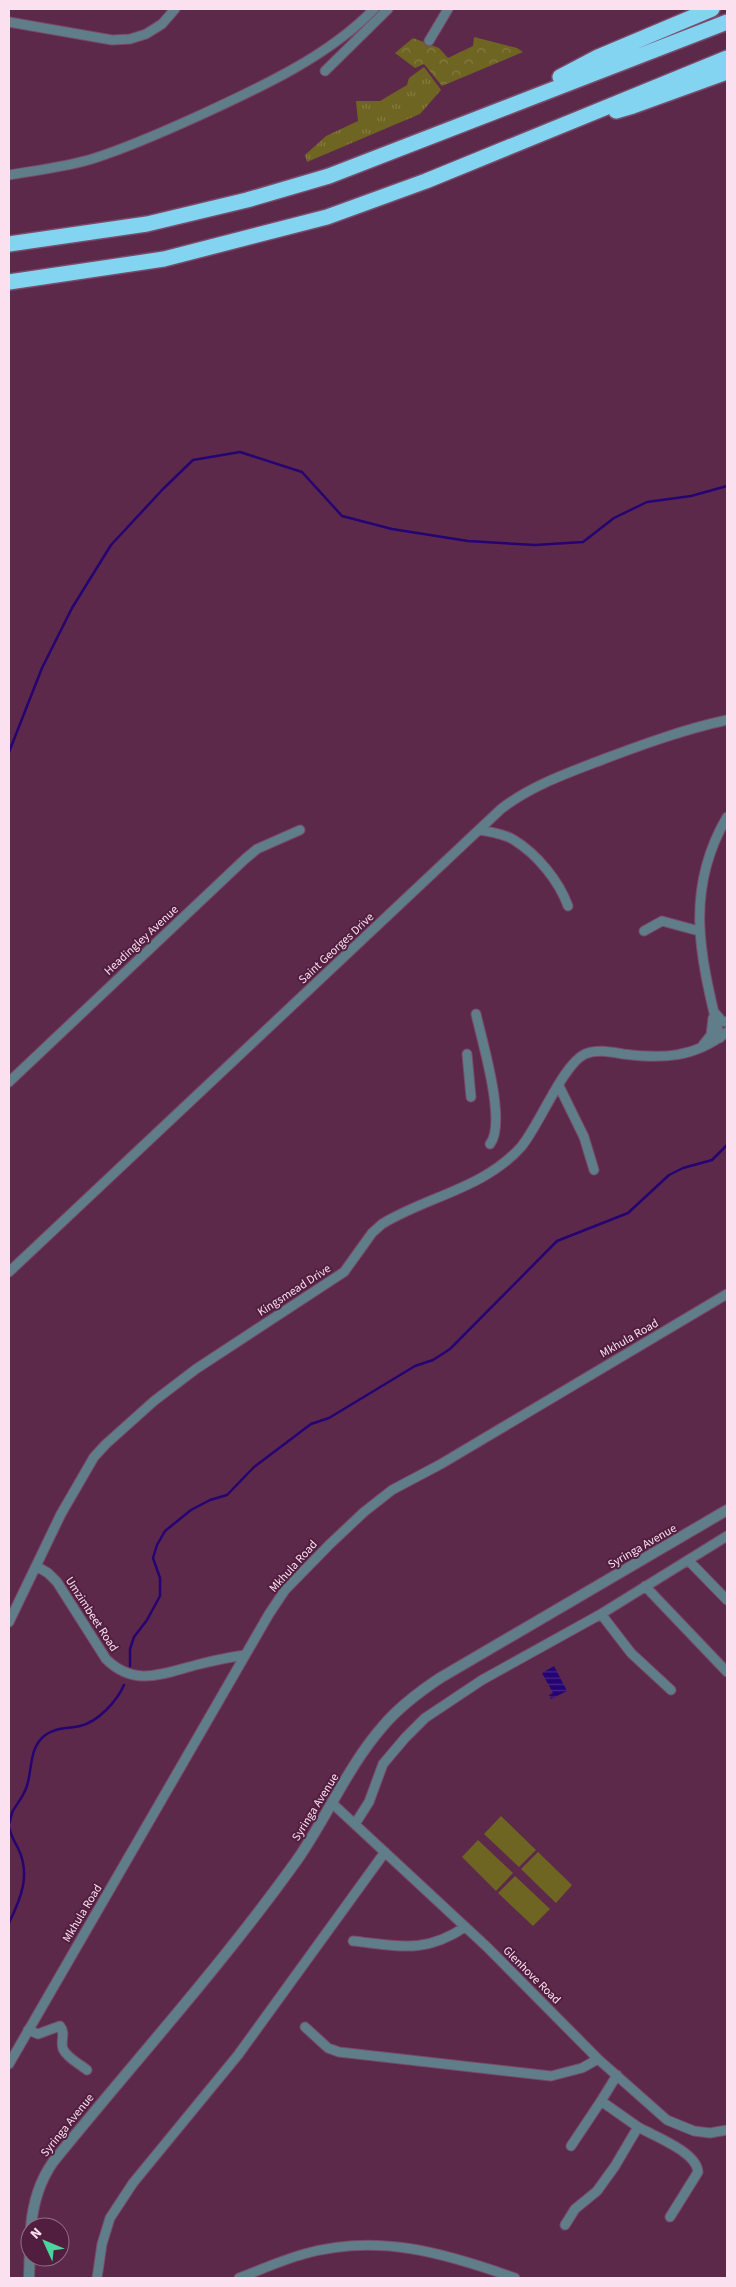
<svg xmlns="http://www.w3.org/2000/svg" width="736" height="2287" font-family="'Source Sans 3',sans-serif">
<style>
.grass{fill:url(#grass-tufts)}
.forest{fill:url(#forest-crowns)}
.park{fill:#6e6522}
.water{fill:url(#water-rules)}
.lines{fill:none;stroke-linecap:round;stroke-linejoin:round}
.stream{stroke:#260373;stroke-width:2.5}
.minor-casing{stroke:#794a69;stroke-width:11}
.tertiary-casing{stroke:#794a69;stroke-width:12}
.motorway-casing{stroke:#794a69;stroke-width:18}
.minor{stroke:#5f7e89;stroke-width:9}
.tertiary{stroke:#5f7e89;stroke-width:10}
.motorway{stroke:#83d4f0;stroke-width:15}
.labels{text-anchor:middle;stroke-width:4;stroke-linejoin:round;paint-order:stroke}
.street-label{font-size:12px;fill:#fbe1f0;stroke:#511e40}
</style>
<defs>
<pattern id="grass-tufts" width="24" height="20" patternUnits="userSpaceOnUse" patternTransform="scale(1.25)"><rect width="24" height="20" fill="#6e6522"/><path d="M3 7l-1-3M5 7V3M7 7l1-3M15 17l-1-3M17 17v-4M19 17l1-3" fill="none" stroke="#847b42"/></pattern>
<pattern id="forest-crowns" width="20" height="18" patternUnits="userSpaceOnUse" patternTransform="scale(1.25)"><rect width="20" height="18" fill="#6e6522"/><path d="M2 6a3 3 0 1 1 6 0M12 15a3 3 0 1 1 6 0" fill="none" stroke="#847b42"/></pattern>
<pattern id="water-rules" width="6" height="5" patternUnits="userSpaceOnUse" patternTransform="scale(1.25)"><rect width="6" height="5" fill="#260373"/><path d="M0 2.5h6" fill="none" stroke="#462787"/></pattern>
</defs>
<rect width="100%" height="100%" fill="#5d294b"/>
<path class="grass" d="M424,67L441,90L420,114L307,162L305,155L326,136L358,121L356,101H380L407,85L409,78Z"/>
<path class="forest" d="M474,37L517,48L523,52L442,86L424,64L415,68L395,53L413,38L439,48L448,58L473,46Z"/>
<path class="park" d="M501,1816L536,1850L519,1867L484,1834Z
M478,1840L513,1873L496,1891L462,1857Z
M538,1852L572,1885L556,1903L521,1869Z
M515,1876L550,1909L533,1926L498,1893Z"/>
<path class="water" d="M554,1666L567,1691L551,1699L549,1695L553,1693L542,1673Z"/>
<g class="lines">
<path class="stream" d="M9,752L42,668L72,608L111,545L163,489L193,460L240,452L302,472L342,516L392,529L468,541L535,545L583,542L614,518L647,502L691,496L727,486
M130,1666V1649L134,1637L147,1620L160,1596V1578L153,1558L157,1545L165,1531L191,1510L210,1500L227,1495L254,1467L311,1424L329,1418L415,1366L433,1360L450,1349L557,1241L628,1213L669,1175L683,1168L712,1160L727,1145
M9,1824C11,1819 11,1813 14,1809C19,1801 26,1793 28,1782C32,1766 30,1748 44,1736C55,1727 67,1729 80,1726C98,1722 117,1701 124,1685
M9,1827C11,1836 14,1841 18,1848C31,1875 21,1898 9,1923"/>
<defs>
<path id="minor" d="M9,22L112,40L130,39L146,34L162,24L175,9
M429,41L448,9
M325,71L388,9
M9,175C38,170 67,167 95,158C129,147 163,132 196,117C257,89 328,57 374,9
M480,830C491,832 505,834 514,840C537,854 559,881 568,906
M644,931L662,921L699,931
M715,1013L722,1021L727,1022
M476,1014C482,1041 507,1123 490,1144
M720,1038C701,959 683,892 727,817
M703,1045L711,1035L713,1018
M467,1054L471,1097
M9,1082L245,859L257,849L300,830
M559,1086L584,1137L594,1170
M9,1272L501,809C532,785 568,773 604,759C644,744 685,729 727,720
M688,1560L727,1600
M36,1566L48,1573L57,1582L106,1659C134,1687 162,1674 196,1665C212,1661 229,1657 245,1655
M645,1586L727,1672
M601,1614L631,1653L671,1690
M9,1622L61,1514L94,1457L106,1444L154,1401L196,1369L344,1272L372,1233L382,1224C428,1196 483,1189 521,1147C539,1126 563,1064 585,1054C597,1049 611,1052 623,1054C663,1059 694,1058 727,1032
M333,1804L487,1947L598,2059L667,2120L694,2131L710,2133L727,2130
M355,1824L369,1802L383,1764L405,1738L425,1718L482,1680L601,1614L727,1536
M353,1941C399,1946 425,1954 465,1927
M305,2027L328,2048L339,2052L551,2076L582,2068L598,2059
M28,2030L38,2034L60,2026C66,2033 60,2041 63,2049C67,2058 80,2064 87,2070
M9,2064C95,1914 183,1765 269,1614L285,1590L330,1544L364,1512L392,1490L441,1464L727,1294
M638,2127C654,2136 697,2152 698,2172L670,2217
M571,2146L601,2101
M565,2225L575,2209L597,2191L615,2166L638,2127L601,2101L617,2075
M97,2278L102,2244L110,2218L133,2183L238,2055L385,1852
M239,2278C260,2270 282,2260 304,2254C378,2233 445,2253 515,2278"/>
<path id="tertiary" d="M31,2227C33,2203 39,2182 53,2162C134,2062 222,1965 297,1860C327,1817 348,1766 383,1726C399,1707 419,1692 440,1678L727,1510
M29,2278L30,2247"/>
<path id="motorway" d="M560,77L598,57L712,9
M616,111L633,106L727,72
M9,244L147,224L247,200L329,176L727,22
M9,282L164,259L327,217L426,181L727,58"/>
</defs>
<use href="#minor" class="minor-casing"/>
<use href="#tertiary" class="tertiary-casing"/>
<use href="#motorway" class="motorway-casing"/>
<use href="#minor" class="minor"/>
<use href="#tertiary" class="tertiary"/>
<use href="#motorway" class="motorway"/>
</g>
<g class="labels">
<g class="street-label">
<text transform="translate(141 940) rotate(-43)" y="4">Headingley Avenue</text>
<text transform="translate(336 948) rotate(-43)" y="4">Saint Georges Drive</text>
<text transform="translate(294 1290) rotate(-33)" y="4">Kingsmead Drive</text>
<text transform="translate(629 1338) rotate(-30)" y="4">Mkhula Road</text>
<text transform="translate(642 1546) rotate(-30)" y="4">Syringa Avenue</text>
<text transform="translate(293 1566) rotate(-48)" y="4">Mkhula Road</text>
<text transform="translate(92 1614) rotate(57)" y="4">Umzimbeet Road</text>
<text transform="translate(315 1807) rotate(-58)" y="4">Syringa Avenue</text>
<text transform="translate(82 1913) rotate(-59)" y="4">Mkhula Road</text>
<text transform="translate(532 1975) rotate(45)" y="4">Glenhove Road</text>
<text transform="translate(67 2125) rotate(-51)" y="4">Syringa Avenue</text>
</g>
</g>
<rect width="736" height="2287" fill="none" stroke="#fbe1f0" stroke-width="20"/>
<g transform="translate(45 2242) rotate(314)"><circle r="24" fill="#511e40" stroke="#956c86"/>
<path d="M0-4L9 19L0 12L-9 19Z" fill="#4bd49b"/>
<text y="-8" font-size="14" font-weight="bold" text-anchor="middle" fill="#fbe1f0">N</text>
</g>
</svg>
